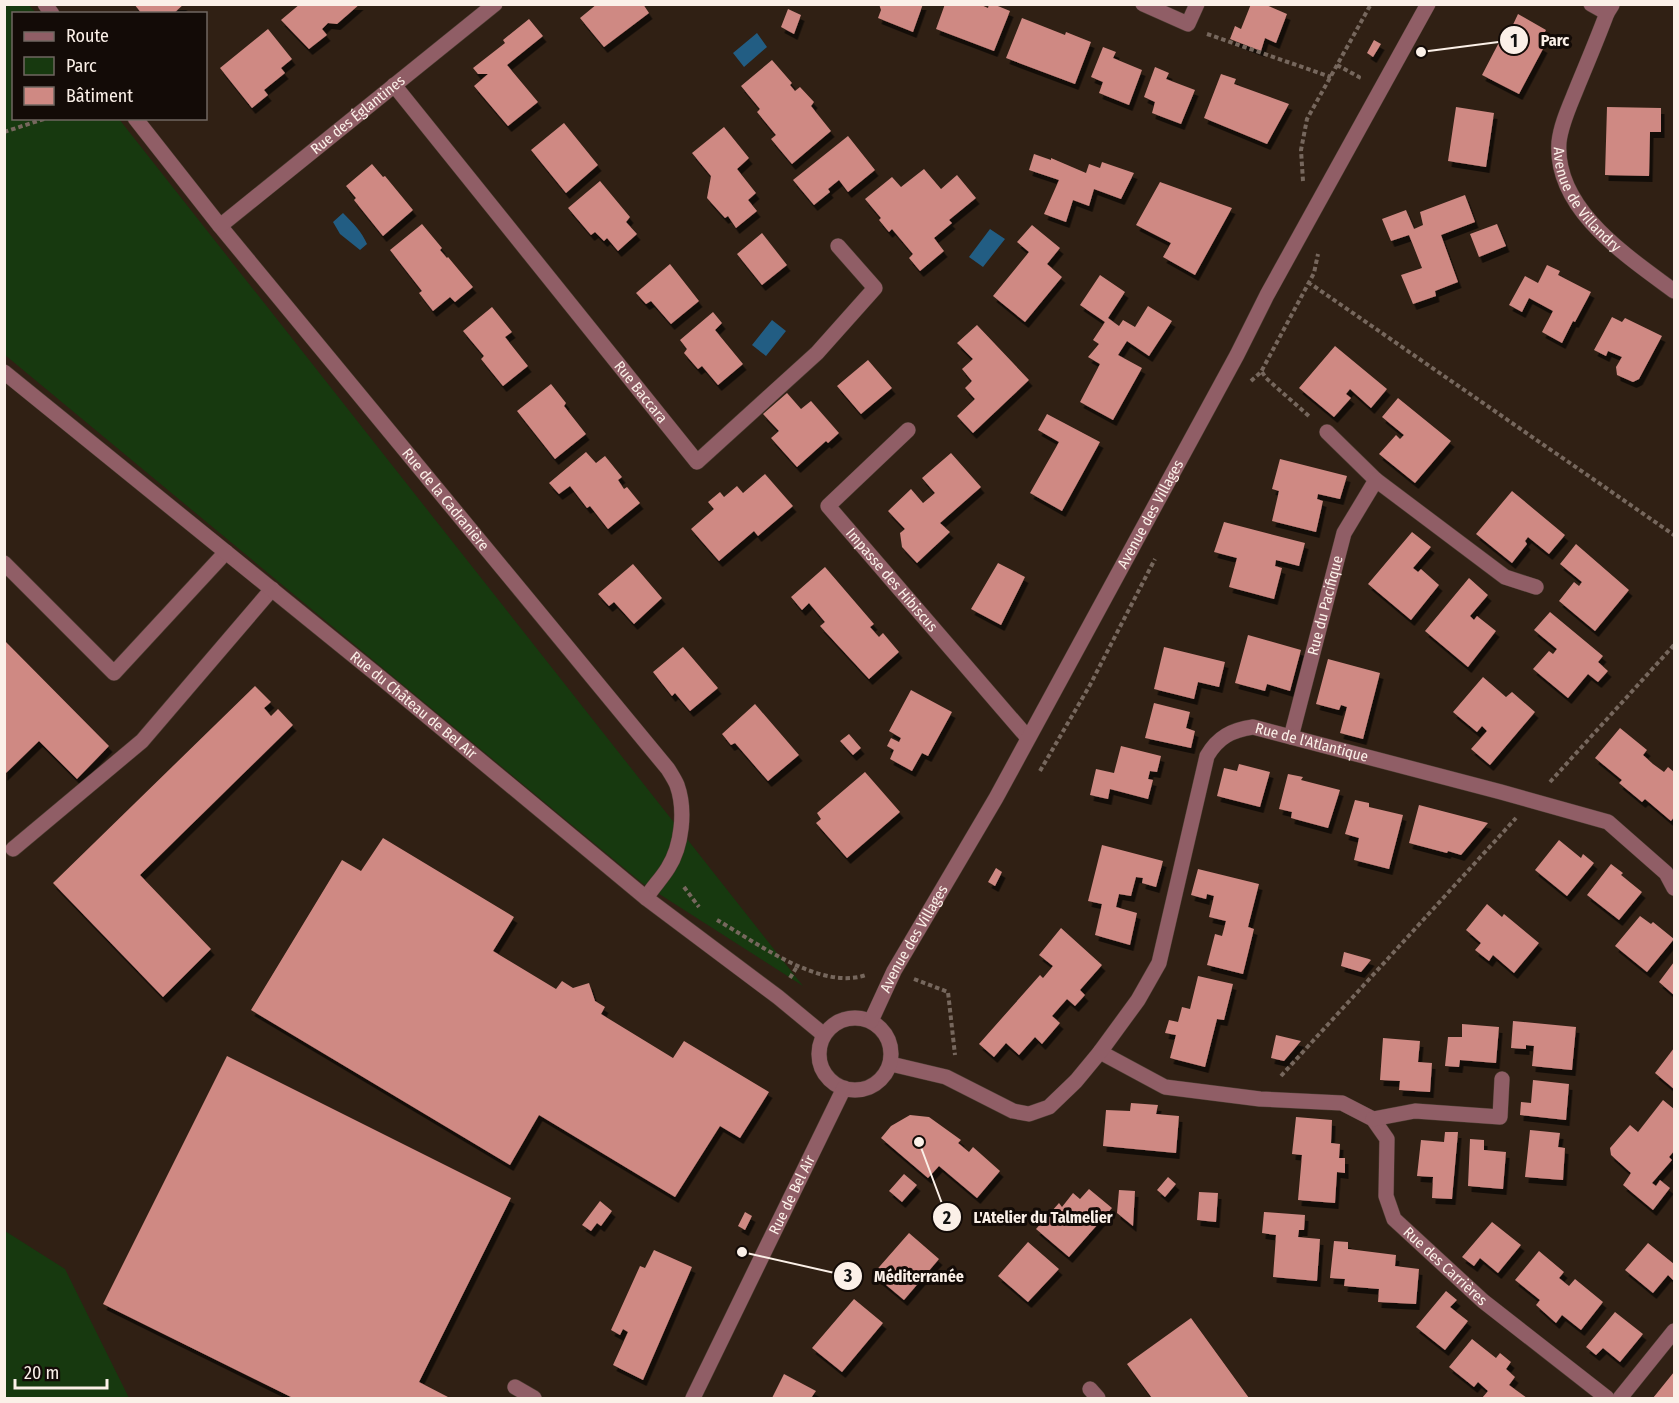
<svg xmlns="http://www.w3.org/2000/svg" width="1679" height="1403" font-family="'Fira Sans Condensed',sans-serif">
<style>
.green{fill:#17390f}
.water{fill:#225d83}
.building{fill:#cf8983;filter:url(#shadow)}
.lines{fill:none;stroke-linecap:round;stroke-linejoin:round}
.service-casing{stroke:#4c3d32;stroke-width:16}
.minor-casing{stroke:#4c3d32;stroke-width:16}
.tertiary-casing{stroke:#4c3d32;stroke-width:16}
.path{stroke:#76675d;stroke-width:4;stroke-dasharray:4.5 3;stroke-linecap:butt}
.service{stroke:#905e66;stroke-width:15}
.minor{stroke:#905e66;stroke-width:15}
.tertiary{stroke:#905e66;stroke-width:15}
.labels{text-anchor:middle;stroke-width:6;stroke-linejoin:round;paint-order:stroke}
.street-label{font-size:15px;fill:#fbf0e8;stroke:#130b07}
.leader{fill:none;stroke:#fbf0e8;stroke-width:2}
.callout-dot{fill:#fbf0e8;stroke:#130b07;stroke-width:2}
.mark-label{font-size:18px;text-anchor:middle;font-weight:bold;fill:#111}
.callout-label{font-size:16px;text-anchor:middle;font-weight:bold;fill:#fbf0e8;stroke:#130b07;stroke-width:6;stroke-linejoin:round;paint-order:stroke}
</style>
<defs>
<filter id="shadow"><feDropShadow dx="3.5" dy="6" stdDeviation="0" flood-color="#0009"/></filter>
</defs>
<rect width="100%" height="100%" fill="#302014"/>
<path class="green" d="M4,5H29L36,13L14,14V118L119,119L803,986L642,883L5,355Z
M5,1231L65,1269L129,1398H5Z"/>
<path class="water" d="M757,33L767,47L744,67L733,53Z
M343,213C353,223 362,232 367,244L360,250L340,234L333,222Z
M990,229L1005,239L983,267L969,257Z
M772,320L786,331L766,356L752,345Z"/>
<path class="building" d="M134,4H184L173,14H142Z
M300,4H360L337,24L328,23L322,29L327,35L309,49L281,20Z
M597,4H643L649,13L604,47L580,18Z
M879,4H923L913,32L878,18L881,10Z
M945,4H979L988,8L989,4H993L1010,11L994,51L936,29Z
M1251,4H1264L1287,14L1276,43L1265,38L1261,51L1230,39L1235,26L1241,29Z
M788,9L801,15L794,34L781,27Z
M1518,14L1546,30L1539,44L1544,47L1519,94L1482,75L1507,27L1511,29Z
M1022,18L1065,35L1066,32L1091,42L1075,84L1006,58Z
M529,19L543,36L507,65L538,102L508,126L474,86L488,74H478L473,68L505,43L503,40Z
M268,29L292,59L281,68L285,73L264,90L268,95L252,108L220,68Z
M1374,40L1381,44L1373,57L1367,53Z
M1103,47L1116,52L1113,58L1142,70L1129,105L1099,93L1103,82L1091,77Z
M772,60L792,83L790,85L795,91L800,87L814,102L811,106L831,131L792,164L771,139L776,135L757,112L760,109L741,86Z
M1155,67L1169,73L1166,79L1195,90L1181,124L1152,113L1155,102L1144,97Z
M1221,74L1236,79L1234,84L1289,104L1267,144L1204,118Z
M1456,107L1494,113L1486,167L1448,161Z
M1607,107L1661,108V132H1650L1649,176L1605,175Z
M564,123L598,165L566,193L531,150Z
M724,127L749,158L737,169L756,193L748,200L757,211L736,228L728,216L725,218L707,198L711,176L692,153Z
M848,136L875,170L848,192L839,180L828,189L830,192L814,205L793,180Z
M1034,154L1051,160V158L1086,173L1089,164L1100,168L1102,162L1134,173L1121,199L1094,189L1089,206L1073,200L1066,222L1044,214L1059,180L1029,170Z
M372,164L383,177L385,176L413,210L383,236L354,200L356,198L346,186Z
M924,169L941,189L957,175L976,198L949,220L952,223L934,238L944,251L920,271L909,258L913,254L892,229L889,232L879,220L881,218L865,199L892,177L901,187Z
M600,181L630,217L626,222L637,234L618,251L607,238L604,241L595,232L591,235L568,208Z
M1160,182L1232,208L1195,275L1163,257L1171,243L1136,225Z
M1465,195L1475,222L1441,235L1458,282L1435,291L1436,296L1413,304L1401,275L1422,268L1409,235L1391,241L1382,219L1406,210L1414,229L1423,225L1420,212Z
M422,224L442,248L440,250L447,258L448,257L473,287L455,302L450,297L433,311L419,293L422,291L390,250Z
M1497,224L1506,246L1479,257L1470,234Z
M1032,225L1060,248L1047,264L1062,277L1025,322L993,296L1029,252L1017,242Z
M762,233L787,265L762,285L737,254Z
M670,264L699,301L671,324L651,301L646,304L636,293Z
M1547,265L1560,271L1558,275L1591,292L1575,322L1573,321L1562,343L1542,332L1553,311L1529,298L1522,312L1509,305L1525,276L1538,283Z
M1100,275L1125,292L1108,318L1119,326L1123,320L1135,327L1148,306L1172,321L1149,356L1127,341L1118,355L1142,368L1113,420L1080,402L1100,364L1088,357L1099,344L1093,340L1105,322L1080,305Z
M492,307L512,332L505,337L528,366L503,386L481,359L484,356L463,331Z
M713,312L722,323L715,330L743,364L718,385L702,366L698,369L684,353L687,349L680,340Z
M1612,317L1622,322L1625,318L1662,336L1639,379L1633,382L1617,375L1616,367L1622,357L1608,351L1606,356L1594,350Z
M977,325L1029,380L973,433L957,416L975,399L965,388L972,381L962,369L973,359L957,343Z
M1335,346L1387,389L1371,408L1350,389L1346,394L1351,398L1334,417L1299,388Z
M868,360L892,388L861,414L837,386Z
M551,384L566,403L564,406L586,434L555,459L517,411Z
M787,393L801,409L811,401L839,433L828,443L826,441L797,467L771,438L779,431L763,414Z
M1398,398L1451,441L1415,483L1379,454L1396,435L1400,439L1404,435L1382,417Z
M1047,414L1100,442L1062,511L1030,493L1059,442L1038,430Z
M586,452L596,463L605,456L622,477L618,480L624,489L627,487L640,503L608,529L590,506L587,508L570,486L559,494L549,483Z
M951,453L981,487L940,523L950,532L917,563L902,547L900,533L905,529L888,511L911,489L923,503L935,493L922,478Z
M1280,459L1347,476L1340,499L1318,494L1317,499L1323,501L1316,532L1272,521L1279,491L1272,489Z
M765,474L793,506L758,536L754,531L719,561L691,529L714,509L708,502L720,492L724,497L737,486L743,493Z
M1512,491L1565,535L1549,554L1528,537L1525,541L1527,544L1512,563L1476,534Z
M1224,522L1305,543L1299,566L1276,560L1275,566L1282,568L1274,599L1229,587L1237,558L1214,552Z
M1412,532L1431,547L1413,568L1418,572L1421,569L1439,585L1411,620L1368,584Z
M1576,544L1629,590L1595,631L1559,601L1574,582L1579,586L1582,582L1560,564Z
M998,563L1025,577L1001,625L971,609Z
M633,564L662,598L634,624L614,602L609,606L598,594Z
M825,567L874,624L870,627L879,637L883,633L899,652L869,679L820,626L825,622L809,603L802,610L791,597Z
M1469,578L1488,595L1470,616L1474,620L1477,616L1496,631L1468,667L1425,631Z
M1550,612L1603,656L1598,662L1608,671L1598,682L1588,674L1568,698L1533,669L1549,651L1553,654L1557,649L1534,630Z
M1248,635L1301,650L1290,691L1267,684L1265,691L1235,683Z
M4,640L109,746L77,779L39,741L4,775Z
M683,647L718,688L690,711L675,693L672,696L653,672Z
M1164,647L1225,662L1219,687L1198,682L1194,699L1154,689Z
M1328,659L1380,673L1363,739L1340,733L1347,707L1341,705L1339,710L1316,704Z
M1483,677L1506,697L1512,692L1535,712L1490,765L1471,749L1487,731L1482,726L1477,732L1453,712Z
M255,686L271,702L264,708L271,716L278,709L293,725L140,875L211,949L163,997L53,883Z
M911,690L952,712L928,756L922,753L912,771L890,759L894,750L887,746L891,738L899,742L901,738L889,731Z
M1154,703L1190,712L1186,728L1195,731L1191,748L1145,738Z
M755,704L799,755L768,781L735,743L731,745L722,734Z
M1620,728L1647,750L1643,755L1653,764L1664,772L1668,767L1674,772V817L1671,821L1645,799L1642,802L1619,783L1622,780L1595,758Z
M849,734L861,748L853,755L840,741Z
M1121,746L1161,756L1157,772L1150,771L1148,779L1153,780L1148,799L1110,789L1108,799L1090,795L1096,769L1114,773Z
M1239,764L1270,772L1260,807L1217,796L1224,768L1237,771Z
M865,772L900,812L847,858L816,823L821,819L817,813Z
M1288,774L1303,777L1301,780L1340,790L1328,828L1291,818L1292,812L1279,809Z
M1355,800L1369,803V807L1403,815L1389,869L1354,860L1359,838L1345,834Z
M1419,805L1488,823L1461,855L1448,851L1447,853L1409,843Z
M383,838L514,917L493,951L556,989L562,981L573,988L589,983L595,1001L605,1007L601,1014L673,1058L684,1041L769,1092L740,1138L720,1126L675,1197L539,1115L510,1165L251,1010L342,860L361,871Z
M1559,840L1581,858L1583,854L1594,863L1567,896L1535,870Z
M1102,845L1163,861L1156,887L1142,883L1143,878L1136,877L1131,896L1119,894L1116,907L1137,913L1130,945L1095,935L1102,904L1088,901Z
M1611,864L1623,873L1621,875L1642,892L1619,920L1587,895Z
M996,868L1002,872L995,886L988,882Z
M1198,869L1259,884L1248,927L1254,929L1243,974L1207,965L1215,934L1222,936L1226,921L1209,917L1214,896L1207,894L1206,899L1191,895Z
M1487,904L1502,917L1504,914L1539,943L1514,973L1493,955L1489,961L1475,950L1481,943L1466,930Z
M1640,916L1651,924L1653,922L1674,939L1647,972L1615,946Z
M1061,928L1102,965L1080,990L1085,995L1075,1006L1067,999L1052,1016L1060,1023L1042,1044L1035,1037L1019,1055L1006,1043L994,1057L979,1044L1040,975L1043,978L1053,966L1039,955Z
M1344,952L1369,959L1371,960L1361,972L1341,966Z
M1674,962V995L1659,982Z
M1198,976L1233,984L1224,1020L1217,1019L1205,1067L1170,1058L1176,1035L1165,1033L1169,1020L1178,1022L1182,1007L1190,1009Z
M1513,1021L1576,1027L1572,1070L1532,1066L1534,1046L1526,1045V1049L1511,1048Z
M1462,1024L1499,1027L1496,1063L1460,1060L1459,1067L1445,1066L1448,1037H1462Z
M1276,1035L1301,1041L1284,1061L1271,1058Z
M1383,1038L1420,1041L1418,1062L1432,1063L1430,1092L1399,1090L1400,1081L1380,1080Z
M1674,1048V1089L1655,1073Z
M227,1056L511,1198L419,1382L448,1397L447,1398H293L103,1304Z
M1533,1080L1569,1084L1566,1120L1520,1115L1521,1102L1531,1103Z
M1663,1100L1674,1109V1151L1669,1157L1672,1160L1652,1183L1656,1186L1660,1180L1670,1188L1653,1210L1623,1185L1631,1173L1611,1155L1610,1148L1630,1125L1638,1132Z
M1131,1103L1158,1105L1156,1114L1179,1116L1176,1153L1103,1146L1106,1110L1130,1111Z
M910,1115L929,1117L961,1140L958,1143L969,1152L973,1147L1000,1171L977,1198L939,1166L928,1178L881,1138L891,1126Z
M1296,1117L1332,1120L1331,1143L1340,1144L1339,1158H1345V1173L1337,1172L1335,1203L1298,1200L1302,1155L1292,1154Z
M1530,1130L1560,1133L1558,1147L1565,1148L1563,1180L1525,1177Z
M1445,1132H1458L1452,1199L1432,1198L1433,1177L1417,1176L1421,1140L1444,1142Z
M1470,1139L1484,1140V1150L1506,1152L1503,1189L1468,1186Z
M904,1174L917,1185L902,1202L889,1191Z
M1168,1177L1176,1184L1165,1197L1157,1190Z
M1089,1189L1112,1208L1069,1257L1036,1229L1059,1203L1062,1207L1073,1193L1080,1199Z
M1119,1190L1135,1191L1133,1226L1117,1213Z
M1199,1192L1218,1193L1216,1222L1197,1220Z
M600,1201L612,1211L601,1226L597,1223L591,1231L582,1225Z
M745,1212L752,1216L745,1230L738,1226Z
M1264,1212L1305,1215L1304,1230H1299L1298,1237L1320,1239L1317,1281L1273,1277L1276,1235L1262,1233Z
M1492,1222L1521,1245L1498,1273L1480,1258L1474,1266L1462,1257Z
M909,1233L939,1259L904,1300L873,1274Z
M1334,1241L1348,1242V1249L1396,1255L1395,1266L1419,1269L1416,1304L1378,1302L1379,1289L1344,1286L1345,1279L1330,1278Z
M1028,1242L1059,1269L1028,1302L998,1276Z
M1648,1243L1674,1264V1281L1668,1275L1653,1293L1625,1270Z
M654,1250L692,1267L643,1380L613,1365L628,1332L623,1329L620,1335L611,1330L640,1266L645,1268Z
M1539,1251L1564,1272L1559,1278L1569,1286L1575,1279L1603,1302L1581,1330L1562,1315L1556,1323L1536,1305L1540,1300L1515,1280Z
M1446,1291L1457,1300L1450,1307L1468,1321L1445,1350L1416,1327Z
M854,1299L883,1323L842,1372L812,1348Z
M1615,1312L1643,1334L1620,1362L1603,1348L1596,1355L1586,1347Z
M1191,1318L1249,1398H1152L1127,1364Z
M1472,1339L1496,1358L1500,1353L1511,1362L1506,1369L1515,1377L1509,1385L1527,1398H1482L1488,1391L1478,1382L1474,1387L1449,1367Z
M1674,1372V1398H1653Z
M784,1374L816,1391L811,1398H772Z"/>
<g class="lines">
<defs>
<path id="service" d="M4,563L114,673L226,552
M13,849L142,741L272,589
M515,1387L534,1398
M1090,1389L1098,1398"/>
<g id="minor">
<path d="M45,4L52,14"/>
<path d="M1143,4L1188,24L1197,4"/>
<path d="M1591,4L1607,13L1612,5"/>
<path id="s1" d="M1607,13C1598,37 1588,61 1578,85C1571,103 1561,123 1559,142C1554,209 1627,256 1674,291"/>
<path id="s2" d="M394,85L697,462L817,353L875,288L838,246"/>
<path id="s3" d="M135,118L220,226L668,769C671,774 675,780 677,785C686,810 682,846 668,868C662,878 653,887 646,898"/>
<path id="s4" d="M220,226L495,4"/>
<path id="s5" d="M4,372L386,682L646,898L778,997L824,1035"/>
<path id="s6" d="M908,430L828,506L1028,738"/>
<path d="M1327,432L1376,480"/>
<path id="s7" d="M1291,737L1344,533L1376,480L1505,577L1536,587"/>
<path id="s8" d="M1100,1052L1165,1087L1260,1099L1342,1103L1373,1119L1387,1139L1386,1196L1394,1219L1483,1301L1607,1398"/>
<path id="s9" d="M891,1064L946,1077L1013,1111L1029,1114L1049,1107L1076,1081L1100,1052L1138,1000L1159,963L1207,756C1218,737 1232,730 1253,727L1501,792L1608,822L1666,873L1674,888"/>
<path d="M1373,1119L1415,1111L1500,1117L1502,1079"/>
<path d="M1620,1398L1674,1331"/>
</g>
<g id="tertiary">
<circle cx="855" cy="1054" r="36"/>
<path id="s10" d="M871,1021L894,971L996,798L1237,355L1267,295L1428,4"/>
<path id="s11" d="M693,1398L844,1088"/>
</g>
</defs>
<use href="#service" class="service-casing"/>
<use href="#minor" class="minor-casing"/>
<use href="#tertiary" class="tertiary-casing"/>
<path class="path" d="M1207,34L1331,77
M1337,65L1359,77L1358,79
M4,132L47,118
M1303,181L1301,150L1307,119L1371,4
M1308,282L1674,535
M1262,372L1266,378L1311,418
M1251,381L1261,372L1314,273L1318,254
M1040,771L1090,685L1155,559
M1550,782L1674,645
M684,887L699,907
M717,920C756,942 820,991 866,975
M790,978L798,965
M914,979L948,992L955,1055
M1281,1076L1516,818"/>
<use href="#service" class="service"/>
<use href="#minor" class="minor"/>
<use href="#tertiary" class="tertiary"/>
</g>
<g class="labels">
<g class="street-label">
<text dy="5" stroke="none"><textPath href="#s4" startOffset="177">Rue des Églantines</textPath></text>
<text dy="5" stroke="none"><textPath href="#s1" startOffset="204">Avenue de Villandry</textPath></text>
<text dy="5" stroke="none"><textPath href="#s2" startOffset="394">Rue Baccara</textPath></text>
<text dy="5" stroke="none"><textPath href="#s3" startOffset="492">Rue de la Cadranière</textPath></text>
<text dy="5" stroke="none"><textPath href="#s10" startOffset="579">Avenue des Villages</textPath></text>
<text dy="5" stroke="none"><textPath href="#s6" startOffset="208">Impasse des Hibiscus</textPath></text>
<text dy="5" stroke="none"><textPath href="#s7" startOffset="136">Rue du Pacifique</textPath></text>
<text dy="5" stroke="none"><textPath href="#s5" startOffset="528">Rue du Château de Bel Air</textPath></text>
<text dy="5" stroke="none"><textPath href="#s9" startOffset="681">Rue de l'Atlantique</textPath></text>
<text dy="5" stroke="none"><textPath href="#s10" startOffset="93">Avenue des Villages</textPath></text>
<text dy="5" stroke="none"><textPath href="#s11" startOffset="226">Rue de Bel Air</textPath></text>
<text dy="5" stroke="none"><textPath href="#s8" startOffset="462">Rue des Carrières</textPath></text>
</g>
</g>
<path class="leader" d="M1421 52L1514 40M919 1142L947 1217M742 1252L848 1276"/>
<g class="callout-dot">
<circle cx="1421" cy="52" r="6"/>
<circle cx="919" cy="1142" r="6"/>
<circle cx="742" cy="1252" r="6"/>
<circle cx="1514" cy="40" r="15"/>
<circle cx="947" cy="1217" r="15"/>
<circle cx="848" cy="1276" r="15"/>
</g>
<g class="mark-label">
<text x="1514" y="47">1</text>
<text x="947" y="1224">2</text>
<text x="848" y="1282">3</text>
</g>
<g class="callout-label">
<text x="1555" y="46">Parc</text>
<text x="1043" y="1223">L'Atelier du Talmelier</text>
<text x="919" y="1282">Méditerranée</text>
</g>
<rect width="1679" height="1403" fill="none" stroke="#fbf0e8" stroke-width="12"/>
<rect x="12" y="12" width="195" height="108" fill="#130b07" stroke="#706761" stroke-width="1.5"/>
<rect x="24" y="32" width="30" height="9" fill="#905e66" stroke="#706761" stroke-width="1.5"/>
<text x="66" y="42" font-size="18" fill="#fbf0e8">Route</text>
<rect x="24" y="57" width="30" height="18" fill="#17390f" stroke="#706761" stroke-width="1.5"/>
<text x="66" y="72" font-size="18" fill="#fbf0e8">Parc</text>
<rect x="24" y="87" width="30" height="18" fill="#cf8983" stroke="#706761" stroke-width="1.5"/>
<text x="66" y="102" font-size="18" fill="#fbf0e8">Bâtiment</text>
<path d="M15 1379v9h92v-9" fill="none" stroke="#fbf0e8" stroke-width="3"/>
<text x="24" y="1379" font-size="18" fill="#fbf0e8" stroke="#130b07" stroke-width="4.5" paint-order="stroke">20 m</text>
</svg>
